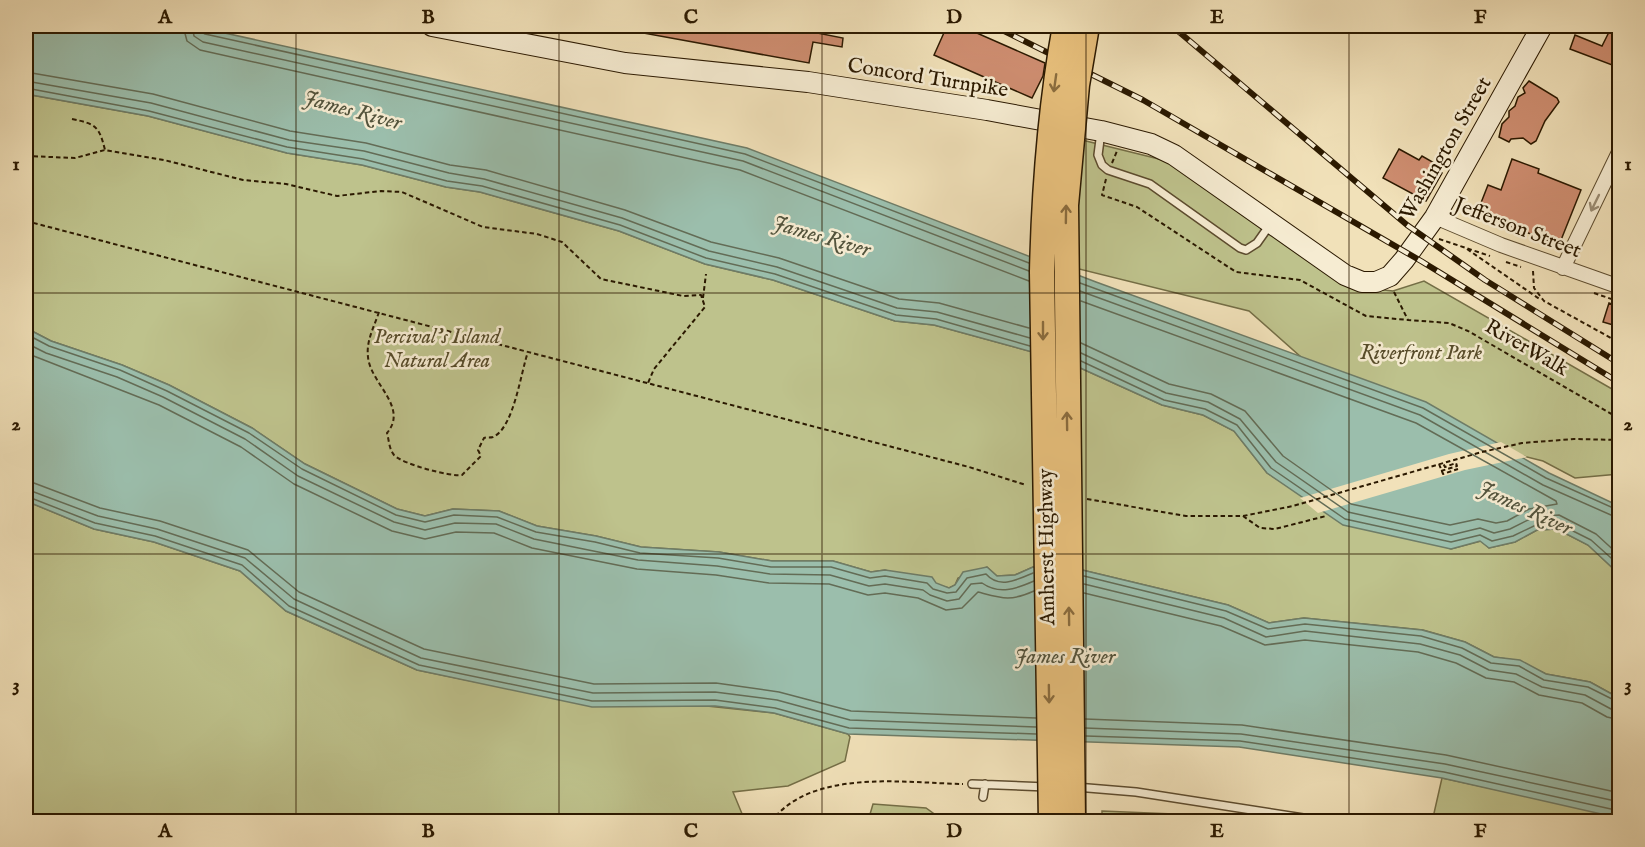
<svg xmlns="http://www.w3.org/2000/svg" width="1645" height="847" font-family="'IM FELL English',serif">
<style>
.green{fill:#bec28c;stroke:#746e46;stroke-width:1.5}
.water{fill:#9bbeac;stroke:#6e7c67;stroke-width:1.5}
.pier{fill:#f1e1b9}
.lines{fill:none;stroke-linecap:round;stroke-linejoin:round}
.shore{stroke:#636c56;stroke-width:1.5}
.building{fill:#ce8d70;stroke:#2b1900;stroke-width:1.5}
.lane-casing{stroke:#5c4b2e;stroke-width:10}
.street-casing{stroke:#5c4b2e;stroke-width:16}
.secondary-casing{stroke:#2b1900;stroke-width:22}
.path{stroke:#2b1900;stroke-width:2;stroke-dasharray:4.5 3;stroke-linecap:butt}
.lane{stroke:#f6ecd2;stroke-width:7}
.street{stroke:#f6ecd2;stroke-width:14}
.secondary{stroke:#f6ecd2;stroke-width:20}
.rail-casing{stroke:#2b1900;stroke-width:6}
.rail{stroke:#f6ecd2;stroke-width:4;stroke-dasharray:11;stroke-linecap:butt}
.highway-bridge-casing{stroke:#2b1900;stroke-width:27;stroke-linecap:butt}
.highway-bridge{stroke:#e8c07c;stroke-width:24}
.oneway{stroke:#8a6c3e}
.oneway2{stroke:#9b8d74}
.grid{fill:none;stroke:#2b1900;stroke-width:1.5;stroke-opacity:0.55}
.labels{text-anchor:middle;stroke-width:5;stroke-linejoin:round;paint-order:stroke}
.street-label{font-size:21px;fill:#2b1900;stroke:#f6ecd2}
.park-label{font-size:21px;font-style:italic;fill:#574c2a;stroke:#f6ecd2}
.water-label{font-size:22px;font-style:italic;fill:#52533c;stroke:#f6ecd2}
.neatline{fill:none;stroke:#2b1900;stroke-width:2}
.grid-label{font-size:20px;text-anchor:middle;font-weight:bold;fill:#2b1900}
</style>
<rect width="100%" height="100%" fill="#f1e1b9"/>
<filter id="stains"><feTurbulence type="fractalNoise" baseFrequency=".00333" numOctaves="4"/><feColorMatrix values="0 0 0 0 .2 0 0 0 0 .09 0 0 0 0 .02 0 0 0 .5 -.17"/></filter>
<radialGradient id="worn" r=".72"><stop offset=".6" stop-color="#630" stop-opacity="0"/><stop offset="1" stop-color="#630" stop-opacity=".3"/></radialGradient>
<path class="green" d="M26,94L148,116L287,153L362,165L446,187L480,192L619,231L705,264L773,280L895,321L934,325L1065,361L1162,405L1203,415L1234,431L1267,473L1296,491L1451,549L1481,541L1489,548L1515,542L1537,530L1557,529L1588,545L1619,574V698L1590,682L1546,674L1520,661L1494,657L1465,642L1423,630L1304,618L1269,623L1228,605L1078,569L1033,567L1015,575L997,576L987,567L958,578L955,585L949,588L885,570L871,572L833,561H772L719,552L641,547L596,536L537,526L499,511L453,509L425,516L397,509L305,464L252,428L169,385L122,365L51,341L26,328Z
M1082,140L1167,161L1356,287L1393,291L1424,281L1619,393V474L1575,478L1543,461L1439,435L1336,388L1249,311L1075,268Z
M26,501L94,529L154,542L240,571L286,611L417,670L476,682L774,713L848,734L850,737L845,761L788,786L733,792L745,821H26Z
M1442,778L1615,815L1619,822H1432Z
M873,804L926,808L944,821H868Z
M1102,811L1198,815L1251,821H1102Z"/>
<path class="water" d="M26,26H193L747,148L1096,282L1426,402L1549,473L1619,506V574L1588,545L1557,529L1537,530L1515,542L1489,548L1480,541L1451,549L1343,525L1267,473L1234,431L1203,415L1162,405L1065,361L934,325L895,321L773,280L705,264L619,231L480,192L446,187L362,165L287,153L148,116L26,94Z
M26,328L51,341L122,365L169,385L252,428L305,464L397,509L425,516L453,509L499,511L537,526L596,536L641,547L719,552L772,561H833L871,572L885,570L932,577L936,583L949,588L955,585L963,572L987,567L997,576L1015,575L1033,567L1078,569L1228,605L1269,623L1304,618L1422,630L1465,642L1494,657L1520,660L1546,674L1590,682L1619,698V818L1442,778L1239,747L848,734L774,713L715,706L592,707L417,670L286,611L240,571L154,542L94,529L26,501Z"/>
<path class="pier" d="M1501,442L1527,457L1465,470L1318,513L1300,498L1449,454Z"/>
<g class="lines">
<path class="shore" d="M183,26L187,41L200,50L740,170L1029,281
M192,26L194,36L203,42L743,161L1029,271
M199,26L200,31L205,34L745,154L1029,263
M26,72L153,94L290,131L366,143L450,165L486,170L625,210L711,242L779,258L899,299L939,303L1029,328
M26,81L151,103L289,140L364,151L449,173L484,179L622,218L709,251L777,267L897,308L937,312L1030,338
M26,88L149,111L287,147L363,159L447,181L482,186L620,225L706,258L775,274L896,315L936,319L1030,346
M1080,283L1423,408L1546,478L1620,511
M1080,291L1420,415L1543,485L1620,519
M1081,301L1416,423L1556,501L1557,504L1529,509L1507,521L1496,523L1478,519L1450,525L1351,504L1283,456L1245,411L1211,394L1169,384L1081,343
M26,334L49,346L120,370L167,391L249,433L302,469L396,515L425,522L454,515L497,517L536,532L595,542L640,553L718,558L771,567H831L870,578L885,576L927,583L933,589L947,593L956,592L967,578L986,574C999,589 1017,580 1033,573
M26,343L46,353L117,377L163,397L245,439L298,476L394,522L425,530L455,523L496,524L534,539L638,560L717,566L770,574L830,575L869,586L885,584L923,590L930,595L947,601L959,599L971,584L982,583C999,595 1016,589 1034,581
M26,353L159,405L241,447L294,484L392,531L425,539L456,532L494,533L532,548L637,569L716,575L769,583L829,584L868,595L885,593L918,598L946,610L962,608L978,592C1001,598 1010,602 1034,591
M1081,353L1166,393L1208,402L1240,419L1276,462L1348,512L1451,535L1480,528L1494,533L1510,529L1534,517L1559,515L1596,534L1620,556
M1081,361L1164,400L1205,409L1237,425L1271,468L1345,519L1451,542L1480,535L1492,541L1513,536L1536,525L1557,523L1591,540L1620,566
M26,480L100,508L160,521L248,550L299,592L424,649L594,684L716,683L779,692L851,711L1036,718
M26,489L98,516L157,529L245,558L294,599L421,658L593,693L715,692L777,700L850,720L1036,727
M26,496L95,523L155,536L242,565L289,606L419,665L592,701L715,700L775,708L849,728L1036,734
M1084,576L1226,611L1268,629L1305,624L1421,636L1462,648L1491,663L1519,666L1544,680L1588,687L1620,703
M1084,584L1224,618L1266,637L1305,631L1420,644L1460,655L1489,670L1516,674L1542,687L1585,695L1611,709L1620,711
M1084,593L1221,626L1265,645L1305,640L1418,652L1456,663L1486,678L1514,682L1539,695L1582,703L1607,717L1620,720
M1085,719L1242,725L1446,755L1620,793
M1085,728L1241,734L1445,764L1620,802
M1086,736L1240,741L1444,772L1620,811"/>
</g>
<path class="building" d="M633,26H782L843,38L842,47L813,42L809,63L632,31Z
M947,26H961L1045,63L1043,76L1032,98L934,55Z
M1612,26L1620,28V68L1570,49L1575,35L1602,46Z
M1529,81L1557,98L1559,102L1545,121L1536,141L1531,144L1523,138L1511,139L1509,142L1499,137L1502,124L1509,117V111L1515,106L1518,97L1525,93L1523,88Z
M1399,149L1419,160L1422,156L1436,164L1434,168L1442,173L1426,201L1383,178Z
M1512,159L1539,169L1538,173L1581,190L1559,245L1477,213L1488,185L1501,190Z
M1609,303L1620,307V327L1603,322Z"/>
<g class="lines">
<defs>
<path id="lane" d="M1101,132L1098,155L1102,165L1108,170L1150,184L1240,248L1246,250L1257,243L1269,226
M972,784L1047,787
M1076,787L1136,792L1329,822
M983,797L985,784"/>
<path id="street" d="M1435,217L1501,245L1620,287
M1563,268L1620,150"/>
<path id="secondary" d="M432,26L625,63L808,82L987,110L1101,131L1151,144L1174,155L1345,275L1362,282H1376L1390,276L1404,260L1435,217L1542,26"/>
</defs>
<use href="#lane" class="lane-casing"/>
<use href="#street" class="street-casing"/>
<use href="#secondary" class="secondary-casing"/>
<path class="path" d="M72,119C96,124 99,126 105,150
M26,156L75,158L105,150L164,160L243,180L286,184L337,196L381,191L402,192L483,227L537,234L562,242L601,279L683,296L701,295L705,307L654,369L648,383
M1112,163L1117,151
M1106,179L1102,195L1137,207L1236,272L1300,280L1366,316L1408,320
M26,221L969,467L1026,485
M1439,239L1490,256
M1467,249L1541,300
M1506,262L1521,267
M1533,271L1534,288L1544,301L1620,343
M1394,292L1408,320L1449,323L1468,331L1615,416L1620,421
M1594,293L1620,302
M703,298L706,274
M379,312C374,327 366,341 368,357C370,383 409,407 387,433C389,440 389,449 394,455C402,464 451,477 462,475L481,456L478,450L484,438C487,437 490,438 493,437C514,428 521,371 528,352
M1439,464L1443,474L1458,469
M1441,471L1457,466L1456,463L1445,467L1443,463
M1087,499L1186,516H1243L1293,506L1482,452L1522,443L1574,439L1620,440
M1243,516L1260,528L1275,529L1326,516
M771,822C811,768 904,783 963,784"/>
<use href="#lane" class="lane"/>
<use href="#street" class="street"/>
<use href="#secondary" class="secondary"/>
<defs>
<path id="rail" d="M994,26L1143,100L1421,261L1620,383
M1172,26L1407,225L1485,280L1620,364"/>
</defs>
<use href="#rail" class="rail-casing"/>
<use href="#rail" class="rail"/>
<defs>
<path id="highway-bridge" d="M1051,822L1042,272C1044,189 1050,108 1065,26
M1073,822L1066,205L1077,85L1087,26"/>
</defs>
<use href="#highway-bridge" class="highway-bridge-casing"/>
<use href="#highway-bridge" class="highway-bridge"/>
</g>
<defs><path id="oneway-shaft" d="M-6 0H5M1.5-3L5.5 0L1.5 3" fill="none" stroke-width="1.6" stroke-linecap="round" stroke-linejoin="round" transform="scale(1.5)"/></defs>
<g class="oneway">
<use href="#oneway-shaft" transform="translate(1055 83) rotate(98)"/>
<use href="#oneway-shaft" transform="translate(1066 214) rotate(-89)"/>
<use href="#oneway-shaft" transform="translate(1043 331) rotate(90)"/>
<use href="#oneway-shaft" transform="translate(1067 421) rotate(-91)"/>
<use href="#oneway-shaft" transform="translate(1069 616) rotate(-91)"/>
<use href="#oneway-shaft" transform="translate(1049 694) rotate(89)"/>
</g>
<use class="oneway2" href="#oneway-shaft" transform="translate(1595 203) rotate(116)"/>
<path class="grid" d="M296,26V822M559,26V822M822,26V822M1086,26V822M1349,26V822M26,293H1620M26,554H1620"/>
<g class="labels">
<g class="street-label">
<text transform="translate(928 77) rotate(9)" y="7">Concord Turnpike</text>
<text transform="translate(1445 148) rotate(-60)" y="7">Washington Street</text>
<text transform="translate(1518 227) rotate(21)" y="7">Jefferson Street</text>
<text transform="translate(1527 347) rotate(30)" y="7">RiverWalk</text>
<text transform="translate(1046 547) rotate(-91)" y="7">Amherst Highway</text>
</g>
<g class="park-label">
<text x="437" y="343">Percival's Island<tspan x="437" dy="24">Natural Area</tspan></text>
<text x="1421" y="359">Riverfront Park</text>
</g>
<g class="water-label">
<text transform="translate(353 109) rotate(15)" y="8">James River</text>
<text transform="translate(822 235) rotate(16)" y="8">James River</text>
<text transform="translate(1526 507) rotate(25)" y="8">James River</text>
<text x="1065" y="663">James River</text>
</g>
</g>
<rect width="1645" height="847" fill="none" stroke="#f1e1b9" stroke-width="66"/>
<rect x="33" y="33" width="1579" height="781" class="neatline"/>
<g class="grid-label">
<text x="165" y="23">A</text>
<text x="428" y="23">B</text>
<text x="691" y="23">C</text>
<text x="954" y="23">D</text>
<text x="1217" y="23">E</text>
<text x="1480" y="23">F</text>
<text x="16" y="170">1</text>
<text x="1628" y="170">1</text>
<text x="16" y="430">2</text>
<text x="1628" y="430">2</text>
<text x="16" y="691">3</text>
<text x="1628" y="691">3</text>
<text x="165" y="837">A</text>
<text x="428" y="837">B</text>
<text x="691" y="837">C</text>
<text x="954" y="837">D</text>
<text x="1217" y="837">E</text>
<text x="1480" y="837">F</text>
</g>
<rect width="100%" height="100%" filter="url(#stains)"/>
<rect width="100%" height="100%" fill="url(#worn)"/>
</svg>
